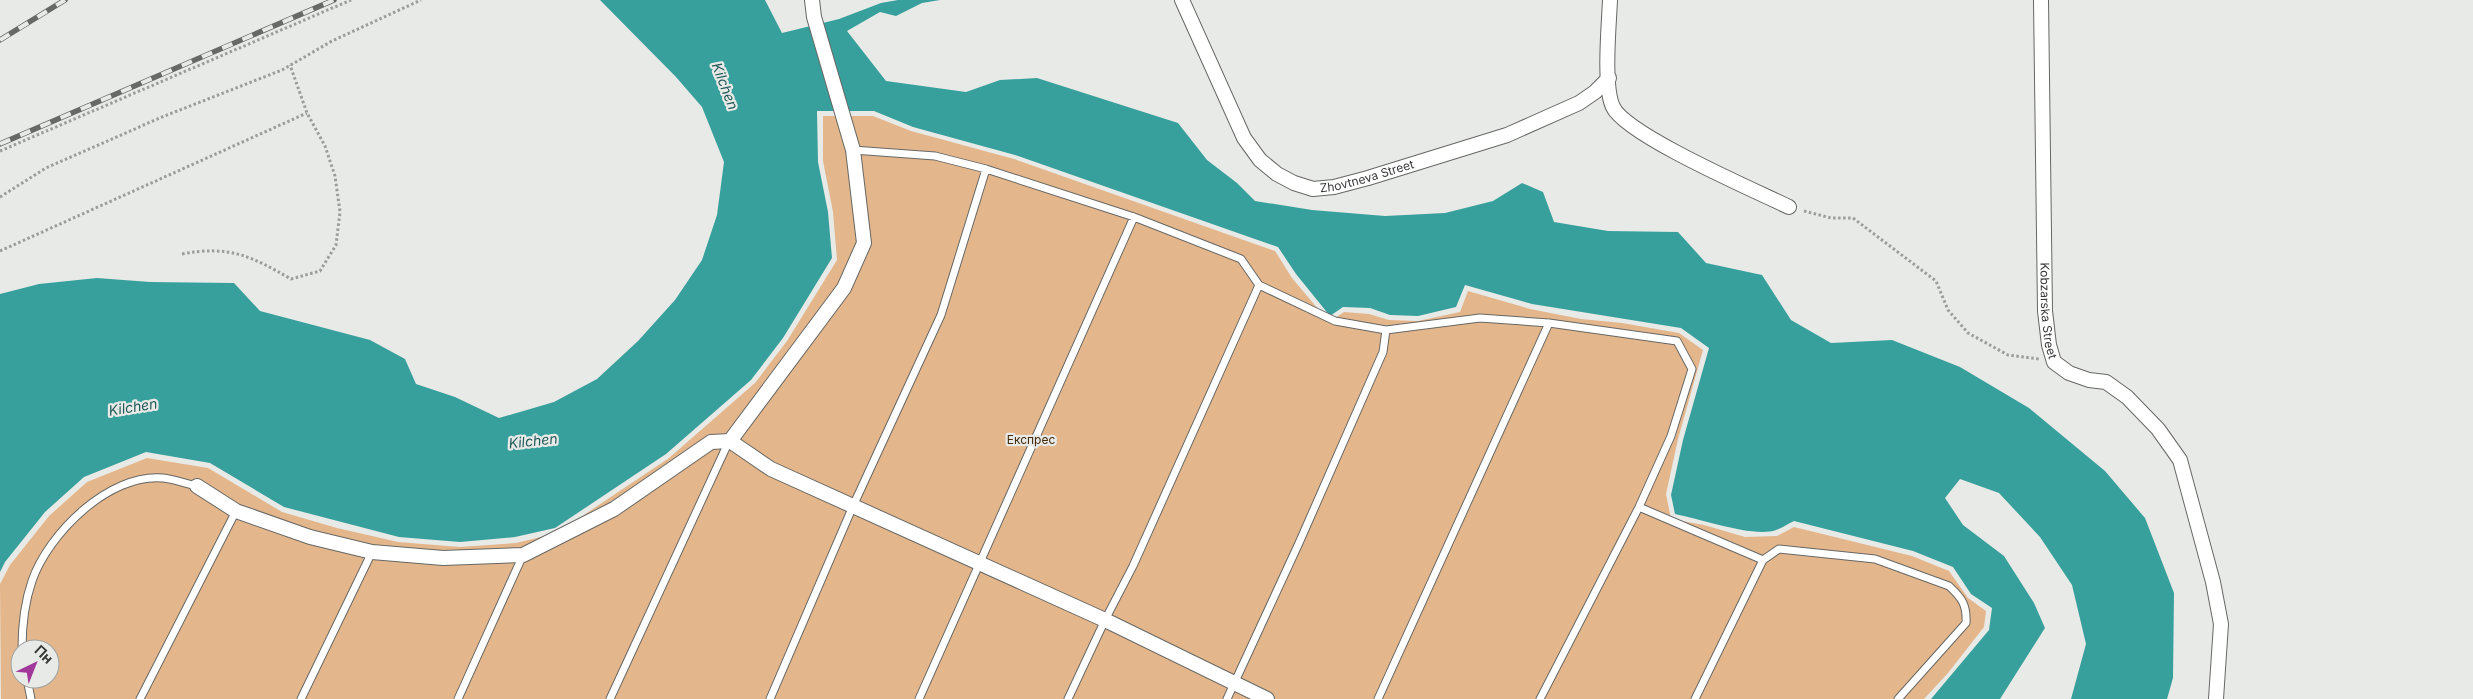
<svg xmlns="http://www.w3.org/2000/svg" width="2473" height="699" font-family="Inter,sans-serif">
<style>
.green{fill:#e4b68b;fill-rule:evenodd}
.water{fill:#38a09c}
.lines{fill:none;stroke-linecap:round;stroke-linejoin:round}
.service-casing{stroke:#676865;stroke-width:9}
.minor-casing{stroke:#676865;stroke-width:16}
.path{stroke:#9c9d9b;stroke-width:3;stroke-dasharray:2.5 2.5;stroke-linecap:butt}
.service{stroke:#fff;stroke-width:7}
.minor{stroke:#fff;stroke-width:14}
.rail-casing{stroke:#676967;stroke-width:5.5}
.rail{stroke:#e8eae7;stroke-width:4;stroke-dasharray:11;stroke-linecap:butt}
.labels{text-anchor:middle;stroke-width:4.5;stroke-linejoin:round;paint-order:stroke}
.street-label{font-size:12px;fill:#383938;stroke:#e8eae7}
.park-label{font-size:12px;fill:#452a0b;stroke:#e8eae7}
.water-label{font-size:14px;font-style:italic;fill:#215a58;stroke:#e8eae7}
</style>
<rect width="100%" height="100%" fill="#e8eae7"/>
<path class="green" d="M823,116H873L911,131L1014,159L1275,251L1292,278L1329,322L1344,312L1369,314L1389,320L1418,321L1460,312L1468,291L1530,309L1581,319L1622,323L1679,333L1703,350L1678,439L1666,494L1671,519L1704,525L1745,537L1777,536L1794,527L1912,556L1949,571L1968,598L1986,611L1984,627L1948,673L1924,699H1L0,584L10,565L49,516L87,482L147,458L208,468L282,512L337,528L398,542L460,547L516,543L557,533L669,458L755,383L787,341L837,260L833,212L823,161ZM20,649H50V679H20Z"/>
<path class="water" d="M600,0H765L782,33L839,19L881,3L898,0H940L922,3L896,16L880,12L847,31L886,81L966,92L1000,80L1037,78L1178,123L1207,160L1237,183L1255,201L1312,210L1385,216L1445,213L1493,201L1522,183L1543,192L1554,222L1608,231L1678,232L1706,263L1762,275L1791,320L1831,343L1892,340L1960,367L2029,408L2105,471L2145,518L2174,593L2173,678L2167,699H2071L2086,644L2072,585L2040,537L1999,493L1960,479L1945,498L1963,525L2004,556L2034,603L2045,628L2000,699H1931L1989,630L1992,608L1971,594L1953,567L1913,551L1794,521C1788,524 1782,528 1776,530C1754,538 1701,519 1675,514L1671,495L1683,440L1709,348L1681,328L1532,304L1465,285L1456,307L1418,316L1390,315L1370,308L1343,307L1330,316L1296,274L1278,247L1015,155L913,127L874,111H817L818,162L828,212L832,258L783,338L751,380L666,454L555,528L515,537L460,542L399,537L284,507L210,463L146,452L84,477L45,512L5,562L0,572V294L39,284L97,278L150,282L234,283L260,311L370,340L405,359L416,384L455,397L499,418L554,402L597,379L638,341L675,300L702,260L717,215L724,162L702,107L676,77Z"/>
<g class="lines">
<defs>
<path id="service" d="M853,150L935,156L986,169L1134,217L1241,259L1259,285L1335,321L1386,330L1480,318L1549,323L1677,341L1692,369L1671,436L1639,507L1540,699
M1639,507L1763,560L1779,549L1875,559L1949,586C1962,598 1967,605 1966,623L1898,699
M22,649C22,625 24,604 32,581C48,534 109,473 163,478C174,479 186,484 197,486
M27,679L31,699
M140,699L236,511
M301,699L372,552
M458,699L523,555
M610,699L729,441
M770,699L853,506L941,315L986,169
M919,699L1134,217
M1068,699L1105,620L1133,566L1259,285
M1227,699L1299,543L1383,352L1386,330
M1378,699L1549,323
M1695,699L1763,560"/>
<g id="minor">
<path id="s1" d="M1182,0L1244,138L1260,160L1277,174L1294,183L1313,189L1334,187L1368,178L1507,135L1579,103L1595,92L1609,78"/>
<path d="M1610,0C1609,25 1603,86 1613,107C1626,135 1756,191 1789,207"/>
<path id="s2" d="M2041,0L2045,311L2049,345L2054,362L2069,373L2089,380L2106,382L2127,397L2158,429L2180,460L2213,582L2221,624L2216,699"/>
<path d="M730,441L844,288L864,243L853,150L814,17L812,0"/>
<path d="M197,486L236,511L310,537L372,552L443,558L523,555L614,509L711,442L730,441L771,469L1105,620L1267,699"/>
</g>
</defs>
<use href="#service" class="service-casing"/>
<use href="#minor" class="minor-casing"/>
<path class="path" d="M0,151L351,0
M0,197L46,168L162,117L282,70L332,41L421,0
M1804,211L1831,218H1853L1936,281L1948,310L1968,333L2008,355L2039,359
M0,251L307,113
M182,254C229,245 251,256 291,279L320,271L336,245L340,212L335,176L325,146L307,113L290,65"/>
<use href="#service" class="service"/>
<use href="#minor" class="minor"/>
<defs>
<path id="rail" d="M0,40L65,0
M0,144L334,0"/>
</defs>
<use href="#rail" class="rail-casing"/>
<use href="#rail" class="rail"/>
</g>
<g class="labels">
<g class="street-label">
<text dy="4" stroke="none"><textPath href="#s1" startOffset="295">Zhovtneva Street</textPath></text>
<text dy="4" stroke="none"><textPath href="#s2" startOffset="311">Kobzarska Street</textPath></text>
</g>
<g class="park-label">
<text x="1031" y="444">Експрес</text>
</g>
<g class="water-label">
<text transform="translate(725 86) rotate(69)" y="5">Kilchen</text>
<text transform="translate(133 407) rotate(-9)" y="5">Kilchen</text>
<text transform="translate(533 441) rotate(-6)" y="5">Kilchen</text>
</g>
</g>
<g transform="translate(35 664) rotate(43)"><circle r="24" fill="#e8eae7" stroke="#a2a3a1"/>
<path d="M0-4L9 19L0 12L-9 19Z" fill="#a1389a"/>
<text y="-8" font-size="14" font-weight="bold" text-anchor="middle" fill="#383938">Пн</text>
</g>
</svg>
